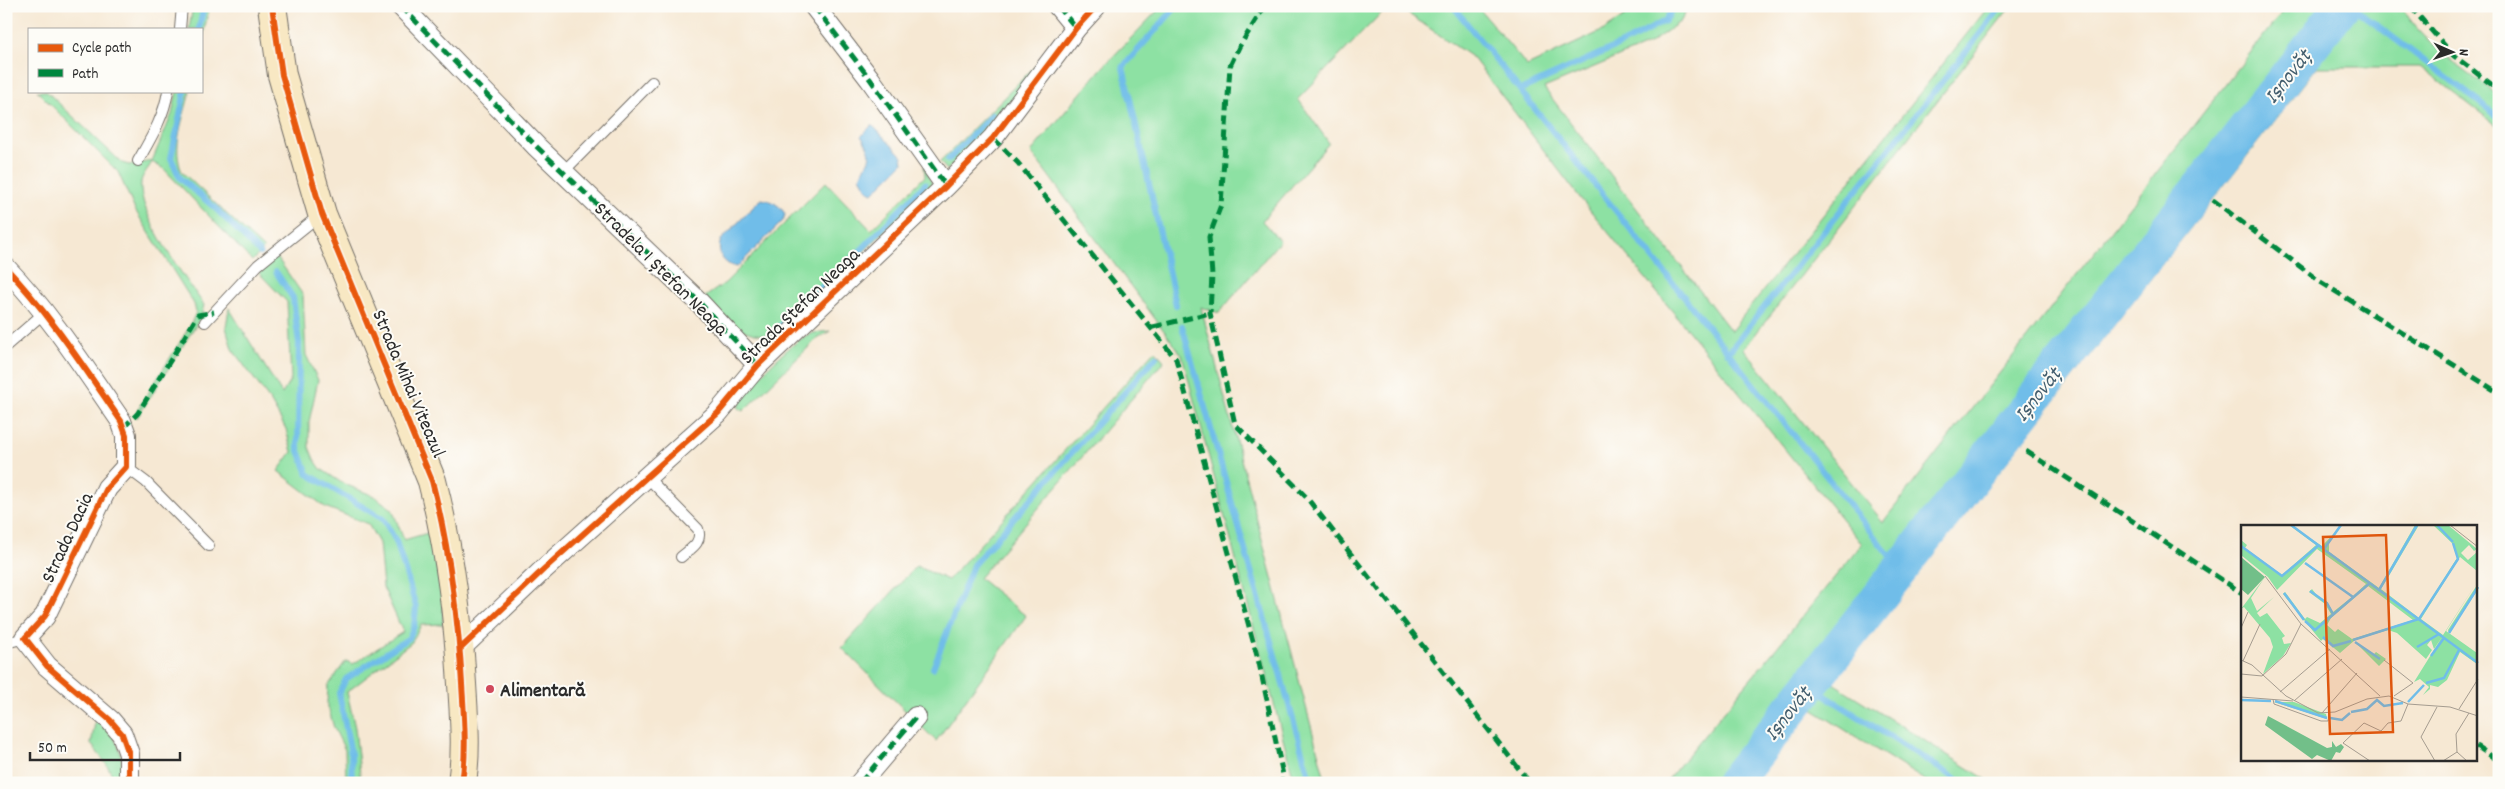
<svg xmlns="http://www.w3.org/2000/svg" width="2505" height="789" font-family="Dekko,sans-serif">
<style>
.green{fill:#8de1a3;stroke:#5c8667}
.water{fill:#6fbde9;stroke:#4d748a}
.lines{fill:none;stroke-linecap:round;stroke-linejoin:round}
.stream{stroke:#6fbde9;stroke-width:6}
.river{stroke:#6fbde9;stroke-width:36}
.lane-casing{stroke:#726d66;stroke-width:12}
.street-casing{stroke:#726d66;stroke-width:22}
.secondary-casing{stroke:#726d66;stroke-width:30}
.lane{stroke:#fff;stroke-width:10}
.street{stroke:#fff;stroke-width:20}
.secondary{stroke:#f8e8c3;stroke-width:28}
.quiet{stroke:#00873e;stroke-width:5;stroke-dasharray:10 5;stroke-linecap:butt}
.cycleway-casing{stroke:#fdfcf7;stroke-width:9}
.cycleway{stroke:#e8590c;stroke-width:6}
.poi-dot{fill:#d1495b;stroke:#fdfcf7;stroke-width:2}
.labels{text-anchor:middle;stroke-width:4;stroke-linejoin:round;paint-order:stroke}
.street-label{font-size:20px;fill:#2b2b2b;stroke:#fdfcf7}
.poi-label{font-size:20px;font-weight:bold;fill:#2b2b2b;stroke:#fdfcf7;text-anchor:start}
.water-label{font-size:21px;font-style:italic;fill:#435e6e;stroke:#fdfcf7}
.inset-river{fill:none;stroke:#6fbde9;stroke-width:2.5}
.inset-road{fill:none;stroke:#a59c90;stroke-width:1}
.view{fill:#df570e;fill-opacity:0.15;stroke:#df570e;stroke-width:2.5}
.inset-edge{fill:none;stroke:#2b2b2b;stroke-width:2.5}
</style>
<rect width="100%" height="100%" fill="#fdfcf7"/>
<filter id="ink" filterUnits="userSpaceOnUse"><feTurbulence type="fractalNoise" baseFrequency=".02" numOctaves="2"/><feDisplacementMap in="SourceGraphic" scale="10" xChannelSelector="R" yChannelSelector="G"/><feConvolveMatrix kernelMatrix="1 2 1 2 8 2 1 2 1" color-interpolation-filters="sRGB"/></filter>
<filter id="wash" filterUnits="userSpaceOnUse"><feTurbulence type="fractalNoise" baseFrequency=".0096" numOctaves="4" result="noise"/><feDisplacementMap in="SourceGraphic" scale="20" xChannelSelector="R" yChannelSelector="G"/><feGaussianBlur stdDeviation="1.12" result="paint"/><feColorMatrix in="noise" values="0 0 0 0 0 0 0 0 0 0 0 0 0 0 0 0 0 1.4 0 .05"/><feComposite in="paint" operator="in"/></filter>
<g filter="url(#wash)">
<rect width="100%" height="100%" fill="#f6e8d3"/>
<path class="green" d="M193,6H210L201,43V29H189Z
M1162,6H1388L1298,99L1329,143L1262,221L1280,241L1219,313L1201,307L1326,783H1292L1293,776L1182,355L1031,152L1102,68Z
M1397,6H1477L1527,66L1604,30L1640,6H1688L1681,21L1649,44L1544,88L1731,331L1989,6H2011L1744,349L1883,522L2287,6H2402C2417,39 2470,74 2499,96V127L2420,67H2317L1833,683L1992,783H1929L1812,709L1752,783H1665L1862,544L1581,199L1473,58Z
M1049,52L991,129L947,170L940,162Z
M37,91H46L122,163L129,165L152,161L172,114L177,91H190C184,118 171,146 182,172L264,249L252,261L164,169L152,162C149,168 142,175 141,182C137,214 186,279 204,305L201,317L137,418V411L190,326L196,312L194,304L135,210L118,172Z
M924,166L933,185L776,336C736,335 732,323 705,297L725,283L826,182L871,230L925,176Z
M276,256L303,295L306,355L318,380L309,422V447L314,459L321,469L342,483L374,496L392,509L404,540L431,532L443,603V624L421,625L412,642L347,692L355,728L361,783H346L345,750L334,728L327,703L328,686L346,661L353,664L403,632L383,587L379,543L368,524L325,507L278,471L292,452L286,429L269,399L232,349L226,327L229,308L282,394L291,379L287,302L259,273Z
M830,331L816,340L743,411L738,408C743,389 792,341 810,334C816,332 824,332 830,331Z
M1155,350L1164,361L979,578L1026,616L936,741L842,648L916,566L948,580Z
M96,718C120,740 123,751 122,783H116L107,765L91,744Z"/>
<path class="water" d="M872,125L902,156L903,163L873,193L868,191L860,177C869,157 876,158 861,136Z
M761,199C771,200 780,205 785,214L783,221L737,267C723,265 716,252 721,240Z"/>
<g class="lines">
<path class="stream" d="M1453,6L1901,570
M2351,6L2499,117
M199,29L204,6
M1520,90L1630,40L1665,21L1675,6
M185,91L171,158L180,178L215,208L260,253
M948,160L992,115
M276,272L293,298L299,343L298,448L308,474L383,519L396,541L416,607L414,626L409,638L346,679L339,693L351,754L352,783
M1176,305L1123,67L1177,6
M1182,326L1311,783
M776,330L860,251L925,184
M1728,353L2002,6
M933,668L973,565L1156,357
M1810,686L1963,783"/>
<path class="river" d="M1733,783L2342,6"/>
</g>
</g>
<g filter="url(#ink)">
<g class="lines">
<defs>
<path id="lane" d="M180,29L182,6
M138,161C151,138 164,117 168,91
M563,172L652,82
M205,322L258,265L321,214
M6,346L44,313
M126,467L146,482L209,546
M647,477L698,529C703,543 690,549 681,557
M6,643L25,638"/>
<path id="street" d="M401,6L537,147L696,299L758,365
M814,6L870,79L946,186
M1058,6L1076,28
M6,268C50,314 85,369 121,421L126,435V467L107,488L45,616L25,638L47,666L110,720L122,734L129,754V783
M460,649L544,569L718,413L758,365L946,186L993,138L1076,28L1096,6
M860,783L916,717"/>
<path id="secondary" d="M272,6L282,75L322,214L432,481C449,547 458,615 462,684C464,717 467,750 462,783"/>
</defs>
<use href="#lane" class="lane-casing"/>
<use href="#street" class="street-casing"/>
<use href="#secondary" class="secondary-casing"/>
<use href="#lane" class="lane"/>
<use href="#street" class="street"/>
<use href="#secondary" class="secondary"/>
<path class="quiet" d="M401,6L537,147L696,299L758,365
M814,6L870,79L946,186
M1058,6L1076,28
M1265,6L1239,47L1230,66L1221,205L1209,237L1212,275L1210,313L1235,424L1307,498L1530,783
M2410,6L2454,56L2499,90
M993,138L1018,163L1176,359L1259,663L1283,775L1282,783
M2213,200L2319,281L2499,393
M1153,327L1210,313
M123,428L138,413L198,315L214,312
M2026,451L2242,593
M2476,746L2499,761
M860,783L916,717"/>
<defs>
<path id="cycleway" d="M272,6L282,75L322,214L432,481C449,547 458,615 462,684C464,717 467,750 462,783
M6,268C50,314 85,369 121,421L126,435V467L107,488L45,616L25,638L47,666L110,720L122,734L129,754V783
M460,649L544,569L718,413L758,365L946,186L993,138L1076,28L1096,6"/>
</defs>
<use href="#cycleway" class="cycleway-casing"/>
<use href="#cycleway" class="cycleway"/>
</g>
</g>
<circle class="poi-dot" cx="490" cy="689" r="5"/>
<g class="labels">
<g class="street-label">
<text transform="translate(662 268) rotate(45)" y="7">Stradela 1 Ștefan Neaga</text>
<text transform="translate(799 305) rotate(-44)" y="7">Strada Ștefan Neaga</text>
<text transform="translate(410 383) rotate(67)" y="7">Strada Mihai Viteazul</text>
<text transform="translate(66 537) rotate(-65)" y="7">Strada Dacia</text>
</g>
<g class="poi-label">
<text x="500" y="696">Alimentară</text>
</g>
<g class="water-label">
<text transform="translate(2287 76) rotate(-52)" y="7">Ișnovăț</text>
<text transform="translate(2037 394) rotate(-52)" y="7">Ișnovăț</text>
<text transform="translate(1787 713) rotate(-52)" y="7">Ișnovăț</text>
</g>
</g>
<g transform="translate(2241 525)">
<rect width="236" height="236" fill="#f6e8d3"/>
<path d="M48,0L81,21L101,0L88,18V27L138,63L174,0H178L140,64L178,93L216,33L212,19L192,0H207L236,24L233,26L228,20L220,28L227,35L236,27V46L219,32L180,94L202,110L236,57L205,106L236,128V139L219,127L206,155L197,162L189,160V164L182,170L188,162L179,154L173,157L201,112L193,124L190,115L186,120L191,125L185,134L156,108L147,105L114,115L99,128L82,114L80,116L42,69L44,67L64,94L66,92L79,98L90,89L84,79L68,67L71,64L78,73L86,77L92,87L111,72L63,37L112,71L125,59L76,24L36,65L27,52L0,30V15L6,20L4,23L41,50L75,20ZM127,61L172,95L111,114L97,104L94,107L86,100L90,93ZM24,52L10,73L16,86L33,72L16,88L19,92L26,88L44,111L41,113L43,119L50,118L42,131L22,149L32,122L29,113L3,82L0,84ZM236,60V66L208,108L207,105ZM114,117L132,130L135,127L145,134L138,141ZM33,177H53L85,189L86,194Z" fill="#8de1a3" fill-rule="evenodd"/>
<path d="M0,32L24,52L7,70L0,64ZM27,191L86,223L91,222V216L95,222L100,219L103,222L99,228L95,227L90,236L76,230L71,234L24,200Z" fill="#72bf89"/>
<path class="inset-river" d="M50,0L237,138M196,0L212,17M0,21L41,51L78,20M83,24L100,0M64,38L112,72M138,65L176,0M69,66L86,78L92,89M43,68L63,95M64,96L74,105L129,58M208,108L237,62M82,112L92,121L110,116M112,115L178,94L217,34L212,18M114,117L139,134M176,122L198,109M190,131L203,113M185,158L203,153L218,125M0,175L30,176M34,176L86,193M167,177L183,160M110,187L126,184L136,175L143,181L162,178M89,193L101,195L109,188"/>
<path class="inset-road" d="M209,0L237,22M24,51L60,99L139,171M0,103L7,87M0,135L11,140L45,171L77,188L94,187L126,174L148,171L167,179L209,182L237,191M143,135L172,158L153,171M2,136L19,99M0,149L21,151L45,129L60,99M39,167L89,124M0,172L52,176M32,174L33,179L80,196H87L88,188M53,176L101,134M218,184L237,154M81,188L116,148M129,236L102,218L123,198L140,206L147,198L160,196L167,179M194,236L180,212L196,182M202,236L216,227M226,236L216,227L215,209L228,188"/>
<path class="view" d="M145,10L152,207L89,209L82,12Z"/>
<rect width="236" height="236" class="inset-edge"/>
</g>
<rect width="2505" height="789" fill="none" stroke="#fdfcf7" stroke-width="25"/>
<rect x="28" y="28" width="175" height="65" fill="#fdfcf7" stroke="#a9a8a5"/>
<rect x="38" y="44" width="25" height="8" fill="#e8590c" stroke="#a9a8a5"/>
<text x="72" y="52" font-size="15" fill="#2b2b2b">Cycle path</text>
<rect x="38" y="69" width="25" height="8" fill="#00873e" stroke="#a9a8a5"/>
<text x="72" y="78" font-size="15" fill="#2b2b2b">Path</text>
<g transform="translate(2452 52) rotate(92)" stroke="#fdfcf7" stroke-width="4" paint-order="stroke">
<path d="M0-4L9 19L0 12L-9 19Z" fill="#2b2b2b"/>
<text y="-8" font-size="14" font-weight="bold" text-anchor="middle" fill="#2b2b2b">N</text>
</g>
<path d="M30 752v8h150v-8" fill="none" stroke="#2b2b2b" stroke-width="2.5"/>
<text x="38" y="752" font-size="15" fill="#2b2b2b" stroke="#fdfcf7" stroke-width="4" paint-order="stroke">50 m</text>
</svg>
